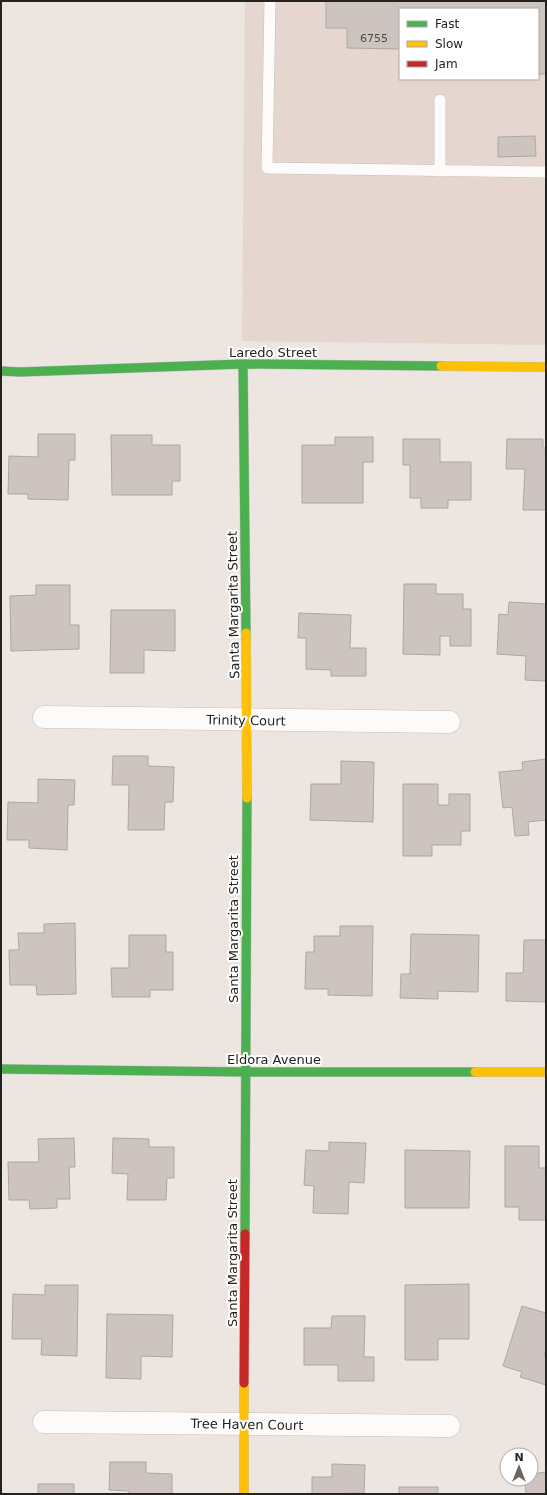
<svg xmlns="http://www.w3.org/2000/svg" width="547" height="1495" font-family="'DejaVu Sans',sans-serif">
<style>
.built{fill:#e5d7cf;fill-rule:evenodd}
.building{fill:#cdc4c0;stroke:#aca7a4}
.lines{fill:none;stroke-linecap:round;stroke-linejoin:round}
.lane-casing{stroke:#c5c0bc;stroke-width:12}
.street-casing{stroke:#c5c0bc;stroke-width:23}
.fast-casing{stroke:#c5c0bc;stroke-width:10}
.slow-casing{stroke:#c5c0bc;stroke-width:10}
.jam-casing{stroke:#c5c0bc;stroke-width:10}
.lane{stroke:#fcfbfa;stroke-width:11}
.street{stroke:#fcfbfa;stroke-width:22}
.fast{stroke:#4caf50;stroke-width:9}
.slow{stroke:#ffc107;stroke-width:9}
.jam{stroke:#c62828;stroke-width:9}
.labels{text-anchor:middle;stroke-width:4;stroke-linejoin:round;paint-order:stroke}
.number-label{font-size:11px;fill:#504a47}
.street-label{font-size:13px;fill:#26221f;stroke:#fff}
</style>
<rect width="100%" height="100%" fill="#ece5e0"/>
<path class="built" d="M245,1H546V345L242,341ZM400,9H538V79H400Z"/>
<path class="building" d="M326,1H546V74H538V9H400V49L347,48V28H326Z
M535,136L536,156L498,157V137Z
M38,434H75V460H69L68,500L28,499V494H8L9,456L38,457Z
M111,435H152V445H180V481H172V495H112Z
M335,437H373V462H363V503H302V445H335Z
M403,439H440V462H471V500H448V508H421V498H410V465H403Z
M507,439H543V448H546V510H523L525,469H506Z
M404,584H436V594H463V609H471V646H450V636H440V655L403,654Z
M36,585H70V625H79V649L11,651L10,596L36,595Z
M509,602L546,604V681L525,680L526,656L497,654L499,614L508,615Z
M111,610H175V651L144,650V673H110Z
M299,613L351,615L350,648H366V676H331V670L306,669V638H298Z
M113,756H148V766L174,767L173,802H165L164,830H128L129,785H112Z
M546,759V820L528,822L529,835L515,836L512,807L503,808L499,772L523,770L522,762Z
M341,761L374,762L373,822L310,820L311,784H341Z
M38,779L75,780L74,805H68L67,850L29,848V840H7L8,802L38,803Z
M403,784H438V805H449V794H470V831H461V845H432V856H403Z
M75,923L76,994L37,995L36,985H10L9,950H19L18,933H44V924Z
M340,926H373L372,996L328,995V989H305L306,952H314V936H340Z
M411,934L479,935L478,992L438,991V999L400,998L401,974H410Z
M129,935H166V952H173V990H150V997H112L111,968H129Z
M524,940H546V1002L506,1001V973H523Z
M74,1138L75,1167H69L70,1199H57V1208L30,1209L29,1200H9L8,1162H39L38,1139Z
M113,1138L149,1139V1147H174V1178H167L166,1200H127L128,1174L112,1173Z
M329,1142L366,1143L364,1183L349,1182L348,1214L313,1213L314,1186L304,1185L306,1150L329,1151Z
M505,1146H539V1168H546V1220H519V1207H505Z
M405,1150L470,1151L469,1208H405Z
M469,1284V1339H438V1360H405V1285Z
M45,1285H78L77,1356L41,1355L42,1339H12L13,1294L45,1295Z
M522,1306L546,1313V1349L544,1356L546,1357V1385L520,1377L522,1372L503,1366Z
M107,1314L173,1315L172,1357L141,1356V1379L106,1378Z
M332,1316H365L364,1357H374V1381H338V1365H304V1328H331Z
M110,1462H146V1473L172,1474V1494H129V1491L109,1490Z
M332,1464L365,1465L364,1493L312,1494V1477H332Z
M546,1472V1494H526L525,1479H531V1474Z
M38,1484H74V1494H38Z
M399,1487H438V1494H399Z"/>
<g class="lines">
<defs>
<path id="lane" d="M270,1L267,168L546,172
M440,100V171"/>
<path id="street" d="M44,717L449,722
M44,1422L449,1426"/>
<path id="fast" d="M243,364L246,633
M1,371L20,372L243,364L441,366
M1,1069L246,1072H475
M245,1234L247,798"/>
<path id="slow" d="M441,366L546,367
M246,633L247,798
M475,1072H546
M244,1494V1383"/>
<path id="jam" d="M244,1383L245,1234"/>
</defs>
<use href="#lane" class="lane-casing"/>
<use href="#street" class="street-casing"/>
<use href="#fast" class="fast-casing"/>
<use href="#slow" class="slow-casing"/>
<use href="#jam" class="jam-casing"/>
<use href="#lane" class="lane"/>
<use href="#street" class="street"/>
<use href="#fast" class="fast"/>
<use href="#slow" class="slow"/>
<use href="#jam" class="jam"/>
</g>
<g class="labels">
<g class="number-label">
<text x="374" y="42">6755</text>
</g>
<g class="street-label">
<text x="273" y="357">Laredo Street</text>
<text transform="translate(233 605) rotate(-91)" y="5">Santa Margarita Street</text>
<text transform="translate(246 720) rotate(1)" y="5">Trinity Court</text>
<text transform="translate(233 929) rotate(-90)" y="5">Santa Margarita Street</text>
<text x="274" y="1064">Eldora Avenue</text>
<text transform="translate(232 1253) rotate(-90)" y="5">Santa Margarita Street</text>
<text transform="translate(247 1424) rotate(1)" y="5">Tree Haven Court</text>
</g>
</g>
<rect width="547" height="1495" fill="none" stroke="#26221f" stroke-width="4"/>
<rect x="399" y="8" width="140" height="72" fill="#ffffff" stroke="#a8a7a5"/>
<rect x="407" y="21" width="20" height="6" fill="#4caf50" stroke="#a8a7a5"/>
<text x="435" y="28" font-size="12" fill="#26221f">Fast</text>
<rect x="407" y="41" width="20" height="6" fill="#ffc107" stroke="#a8a7a5"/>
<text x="435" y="48" font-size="12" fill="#26221f">Slow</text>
<rect x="407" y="61" width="20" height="6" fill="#c62828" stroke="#a8a7a5"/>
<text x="435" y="68" font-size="12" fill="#26221f">Jam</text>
<g transform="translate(519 1467)"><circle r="19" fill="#ffffff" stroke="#a8a7a5"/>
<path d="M0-3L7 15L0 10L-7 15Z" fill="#6b6663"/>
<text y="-6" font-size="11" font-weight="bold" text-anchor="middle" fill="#26221f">N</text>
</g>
</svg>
